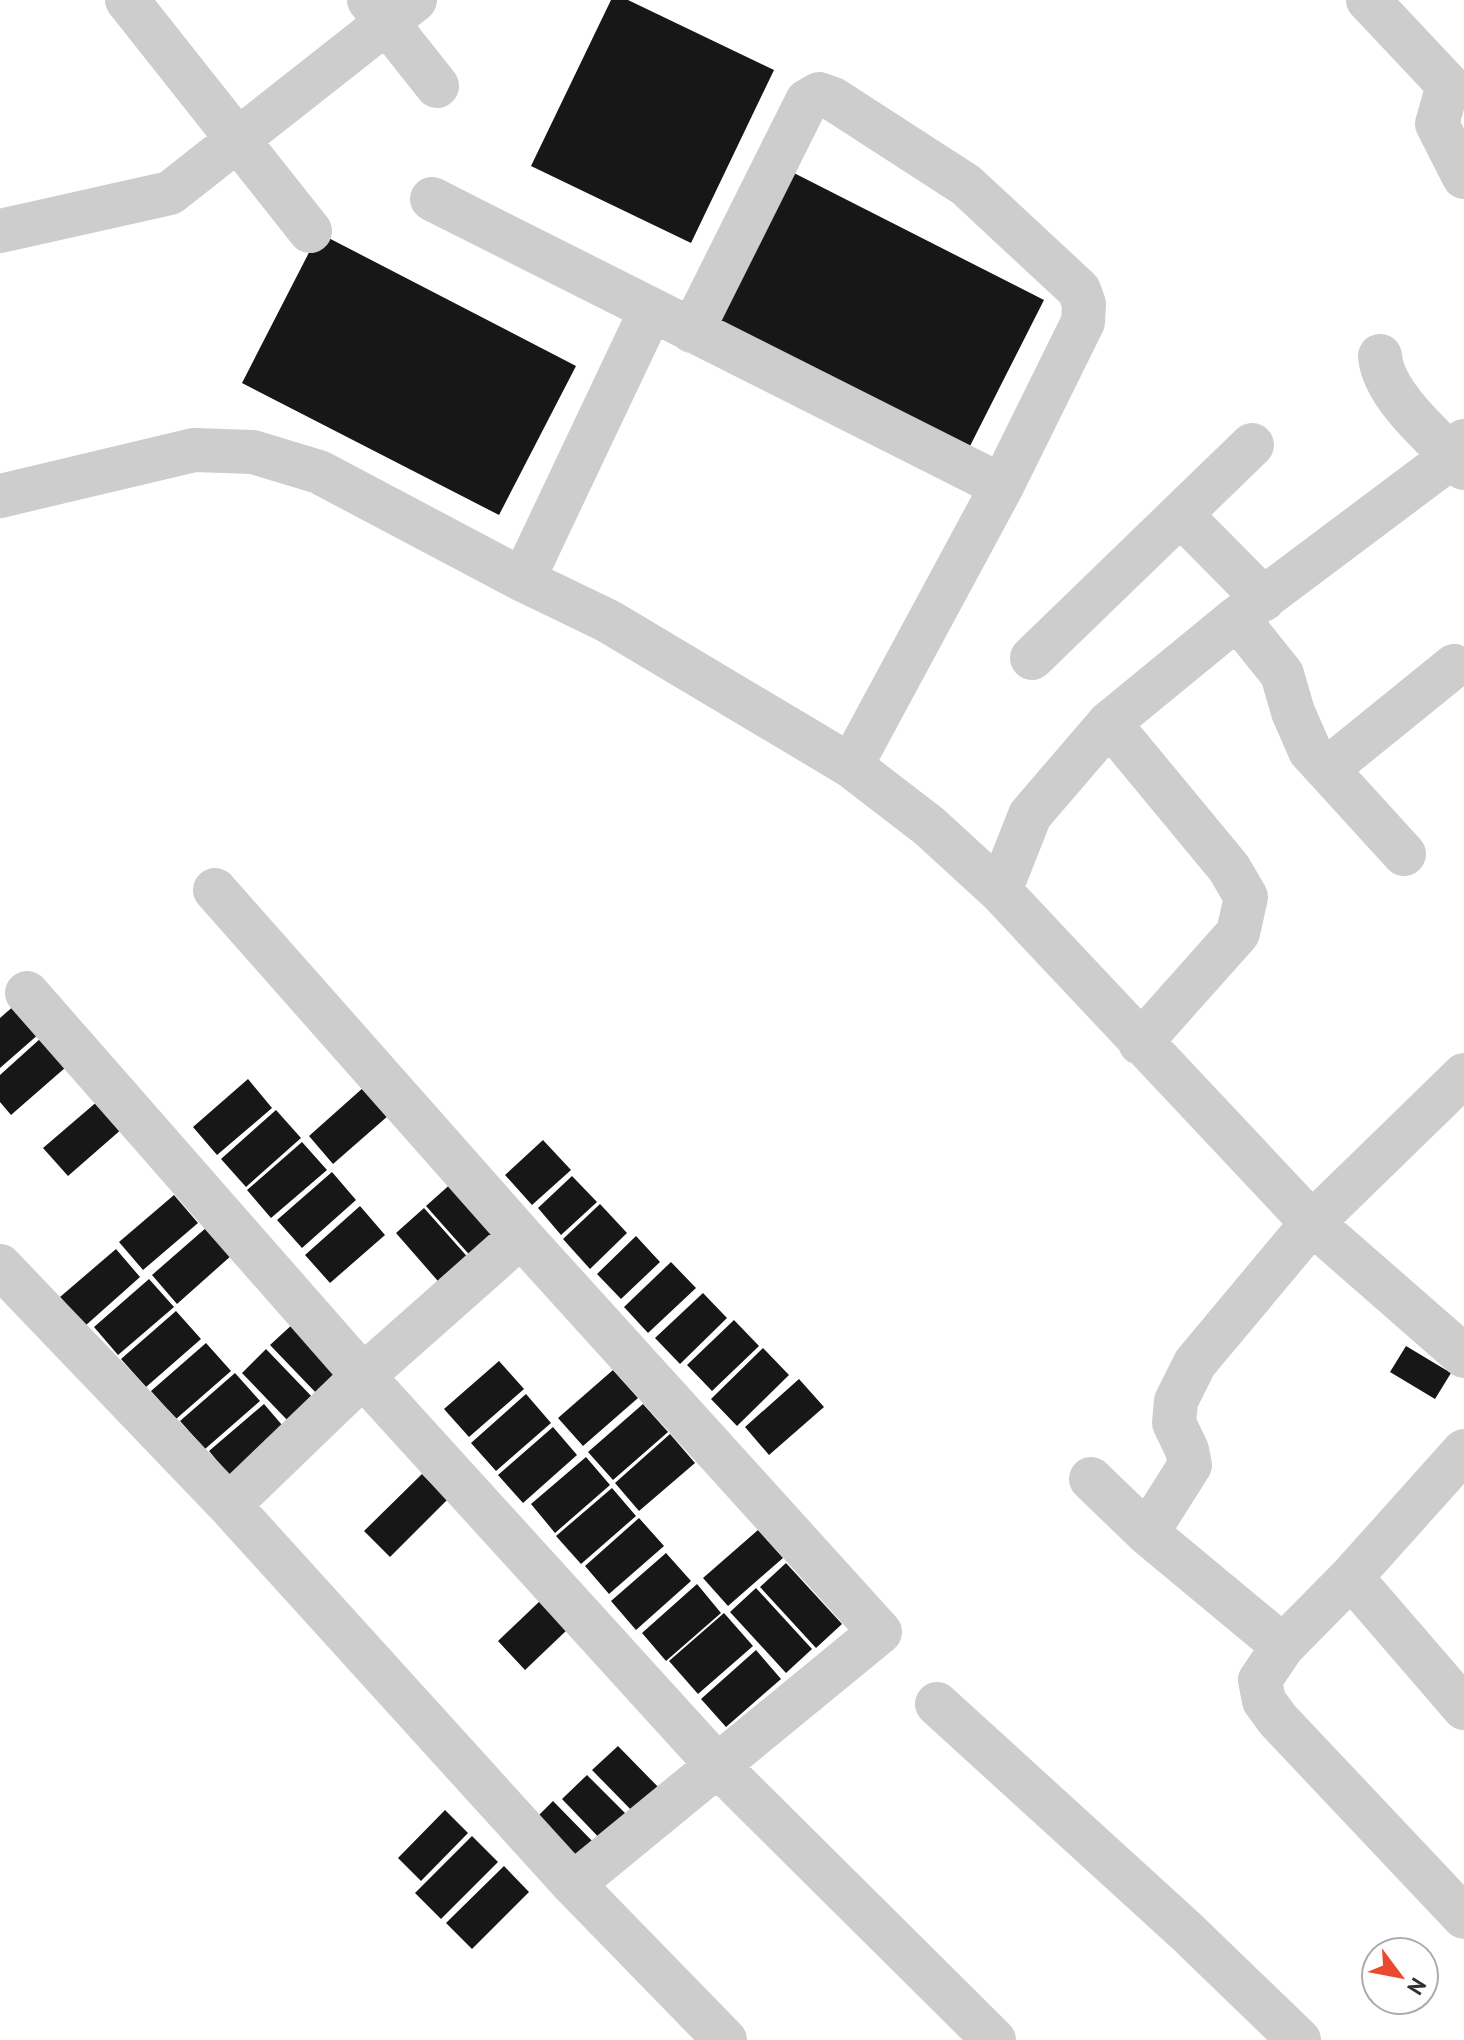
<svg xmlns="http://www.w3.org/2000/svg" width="1464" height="2040" font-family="'PT Sans',sans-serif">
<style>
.building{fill:#171717}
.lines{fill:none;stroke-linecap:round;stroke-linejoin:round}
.minor{stroke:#cdcdcd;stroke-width:44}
</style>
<rect width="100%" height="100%" fill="#fff"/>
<path class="building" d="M611,0H628L774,70L691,243L531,166Z
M792,172L1044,300L968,450L715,322Z
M319,233L576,366L499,515L242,383Z
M16,1004L40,1033L0,1068V1018Z
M41,1038L66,1067L11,1115L0,1102V1075Z
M248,1079L272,1108L217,1155L193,1127Z
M364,1087L389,1115L333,1164L309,1136Z
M99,1100L123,1128L68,1176L43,1148Z
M276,1110L301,1138L246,1187L221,1159Z
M543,1140L571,1170L532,1205L505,1175Z
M302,1142L327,1170L271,1218L247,1190Z
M332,1172L356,1200L302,1248L277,1220Z
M572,1176L597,1202L561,1235L538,1208Z
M454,1181L503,1236L474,1260L426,1206Z
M174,1195L198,1223L143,1270L119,1242Z
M600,1204L627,1233L590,1269L563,1239Z
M360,1206L385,1235L330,1283L305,1255Z
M424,1208L472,1262L444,1288L396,1233Z
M207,1227L232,1255L177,1304L152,1275Z
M636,1236L660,1262L621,1299L597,1274Z
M116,1249L140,1277L85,1326L60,1297Z
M671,1262L696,1288L648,1333L624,1307Z
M149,1279L174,1307L118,1355L94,1327Z
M703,1293L727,1318L680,1364L655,1338Z
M176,1311L201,1339L146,1387L121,1359Z
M734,1320L759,1346L712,1391L687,1365Z
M295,1322L344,1373L320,1397L270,1345Z
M206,1343L231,1371L176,1419L151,1391Z
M1406,1346L1451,1373L1435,1399L1390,1372Z
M763,1348L789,1375L737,1426L711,1399Z
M266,1349L315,1400L291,1424L242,1373Z
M499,1361L524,1389L469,1437L444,1409Z
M613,1370L638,1398L583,1446L558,1418Z
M235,1373L260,1401L205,1449L180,1421Z
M799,1379L824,1407L769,1455L745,1427Z
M526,1394L551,1423L496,1471L471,1443Z
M264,1404L288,1432L233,1480L209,1451Z
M643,1404L668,1432L613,1480L588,1452Z
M553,1427L577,1455L523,1503L498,1475Z
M670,1434L695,1463L639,1511L615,1483Z
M586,1457L610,1485L555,1533L531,1504Z
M422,1474L447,1500L390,1557L364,1531Z
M612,1488L636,1516L581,1564L556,1536Z
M639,1518L664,1546L609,1594L585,1566Z
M758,1530L783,1558L728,1606L703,1578Z
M666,1553L691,1581L636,1630L611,1601Z
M786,1563L842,1624L816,1648L760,1587Z
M697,1584L721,1613L666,1661L642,1633Z
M756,1588L812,1649L786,1673L730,1612Z
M541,1600L568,1629L525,1670L498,1641Z
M724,1613L753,1646L698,1694L669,1661Z
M756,1650L781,1679L726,1727L701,1699Z
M618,1746L664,1793L639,1818L592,1770Z
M587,1775L634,1822L608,1847L562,1799Z
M553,1801L600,1849L574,1874L528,1826Z
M445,1810L468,1833L421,1881L398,1858Z
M472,1836L498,1862L441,1919L415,1893Z
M504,1866L529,1892L472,1949L446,1923Z"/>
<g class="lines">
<path class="minor" d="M127,0L310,231
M369,0L437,86
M1368,0L1448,85L1437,124L1464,177
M432,199L1002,486L851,766
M0,231L170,193L415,0
M692,331L807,101L819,94L833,99L966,185L1079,290L1084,304L1083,322L1002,486
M1380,356C1383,396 1437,440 1464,468
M0,496L194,450L253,452L319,472L523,580L608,621L851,766L929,826L1000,891L1312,1223L1464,1356
M1182,516L1264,599
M523,580L651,310
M1237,618L1282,674L1293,712L1310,751L1404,854
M1032,658L1252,445
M1109,723L1229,868L1246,897L1238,933L1140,1043
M1327,769L1454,666
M215,890L521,1236L880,1632L573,1884
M1000,891L1030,815L1109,723L1237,618L1453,456L1464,441
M27,993L363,1376L716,1764L994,2040
M0,1266L229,1505L573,1884L725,2040
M1464,1451L1351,1577L1283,1646L1260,1680L1264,1701L1278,1720L1464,1917
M1091,1479L1147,1533L1283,1646
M229,1505L363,1376L521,1236
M1147,1533L1190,1465L1187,1450L1174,1423L1176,1401L1195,1363L1312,1223L1464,1075
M1351,1577L1464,1708
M937,1704L1186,1931L1299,2040"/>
</g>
<g transform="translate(1400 1976) rotate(122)"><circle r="38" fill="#ffffff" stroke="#acacac" stroke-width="2"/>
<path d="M0-6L14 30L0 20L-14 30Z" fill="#ea4a2e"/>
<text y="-12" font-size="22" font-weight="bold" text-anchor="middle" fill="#303030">N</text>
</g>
</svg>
